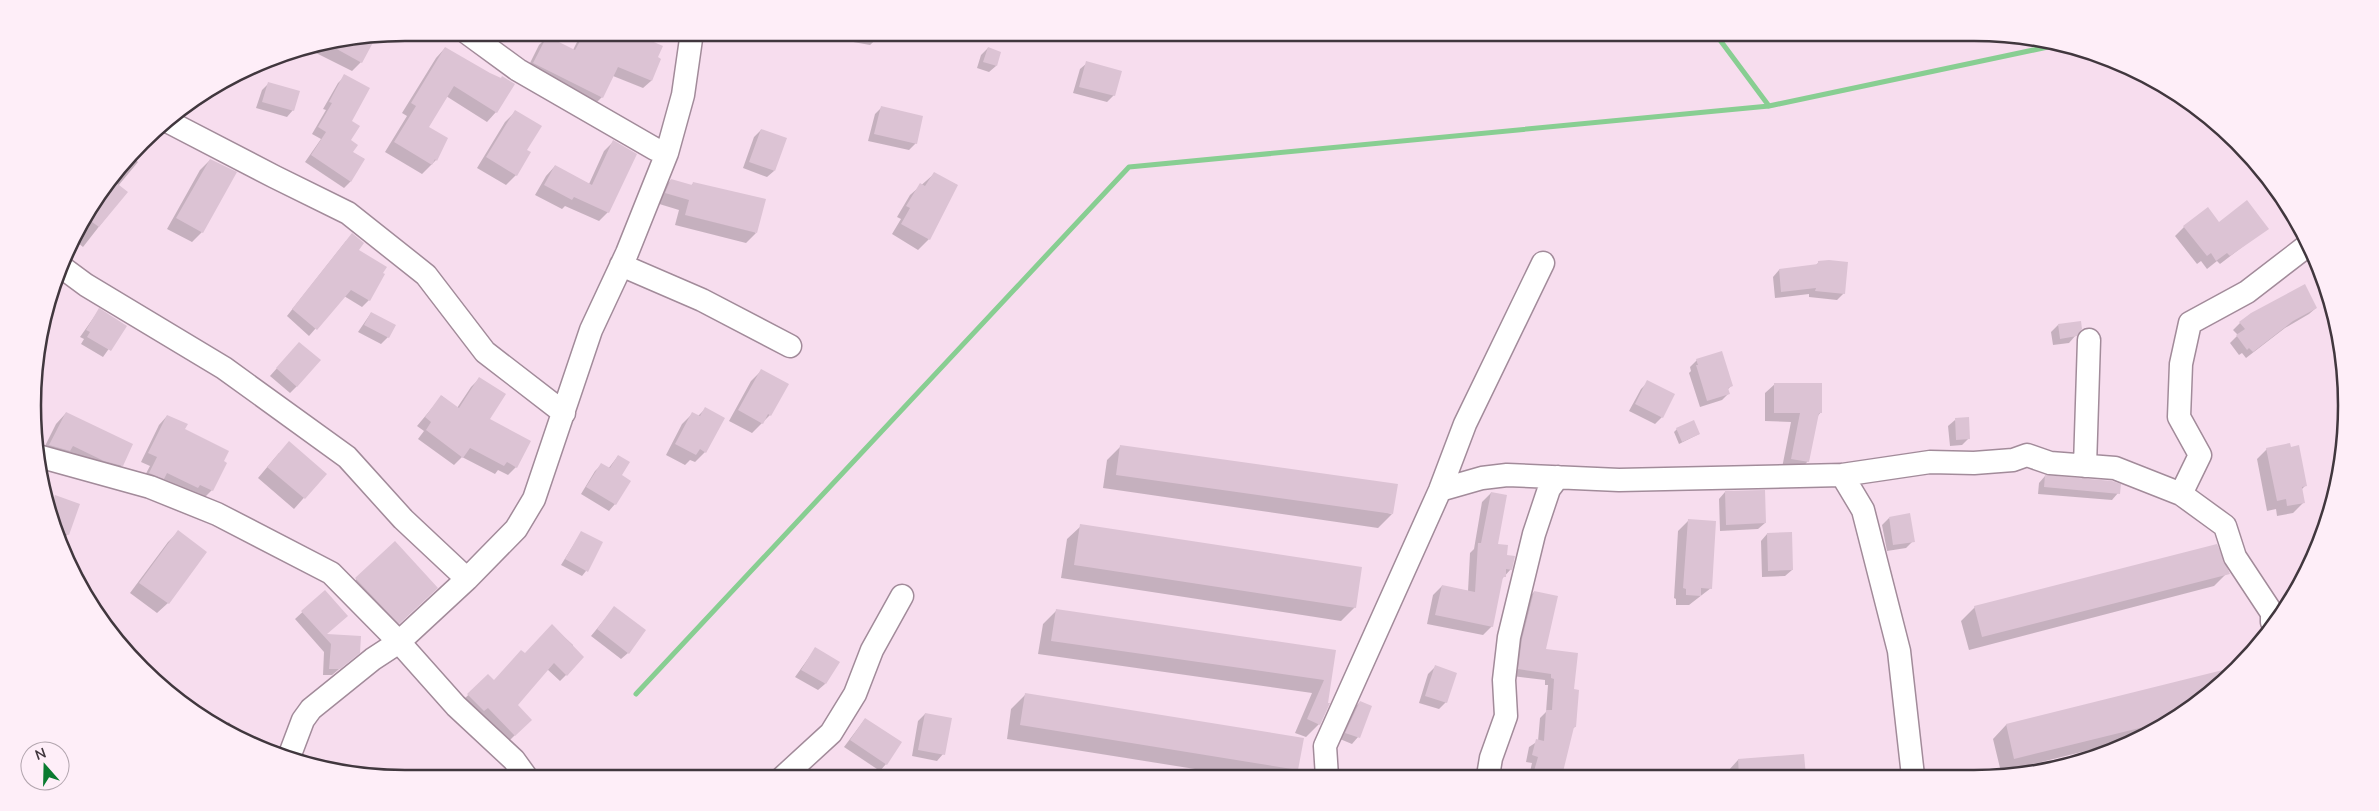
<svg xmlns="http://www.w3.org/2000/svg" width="2379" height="811" font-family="'Nunito Sans',sans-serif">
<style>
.shadow{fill:#0003}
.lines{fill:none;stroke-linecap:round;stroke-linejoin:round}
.stream{stroke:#88ce92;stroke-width:5}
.building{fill:#dcc3d4}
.minor-casing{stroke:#a28b9a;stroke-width:25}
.minor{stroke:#fff;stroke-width:22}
.rim{fill:none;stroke:#41373e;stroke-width:2.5}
</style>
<rect width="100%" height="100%" fill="#f7ddee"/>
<path class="shadow" d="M582,32H649L646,40L656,58L660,59L651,81L643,88L613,76L602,97L594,105L526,71L539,45L547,37L573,50Z
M797,32H830L868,39V37L845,32H884L870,45Z
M376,35L361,62L352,71L306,48L333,40Z
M445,48L496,112L487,122L446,96L427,127L436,160L422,174L385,152L407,116L402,113L436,58Z
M988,48L996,66L989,72L977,68L981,55Z
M1087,63L1114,95L1107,102L1073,93L1080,69Z
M345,76L352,152L364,159L350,182L344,188L305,162L321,139L312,134L326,110L323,109L338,83Z
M268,84L293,110L287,117L256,108L262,90Z
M881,108L916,143L909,150L868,141L875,114Z
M515,112L526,151L516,175L506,185L477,168L505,122Z
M761,130L774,171L767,177L743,168L754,137Z
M613,142L608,212L599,221L565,206L562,209L535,195L546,176L555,166L589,184L604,151Z
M131,156L138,162L118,186L126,192L83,247L72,238L109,179Z
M210,160L202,232L192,242L167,229L200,170Z
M934,174L957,185L929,239L918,250L892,234L901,219L897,217L910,195Z
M671,180L690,186L694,183L756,233L746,243L675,225L679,210L656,203L661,190Z
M2219,224L2267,228L2220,264L2217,261L2207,269L2201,261L2197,264L2175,236L2184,227Z
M346,241L357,251L369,300L362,307L344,296L309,336L287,316Z
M1819,262L1844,293L1837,300L1809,297V294L1775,298L1773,277L1779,270L1815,266Z
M2316,308L2309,314L2285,328L2246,358L2242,353L2239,355L2230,343L2238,335L2233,330L2240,323Z
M99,310L125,326L103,357L81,344L84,339L80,337Z
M371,313L388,337L381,344L358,332Z
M2058,325L2076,335L2069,343L2053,345L2051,332Z
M293,350L297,386L290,393L270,376Z
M1697,360L1732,385L1727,390L1728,394L1722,400L1700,407L1689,373L1691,371L1690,367Z
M761,371L770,415L752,433L729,421L751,381Z
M479,379L488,419L516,467L508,475L498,470L495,474L462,457L454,465L418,439L424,431L417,426L442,396L457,408L471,387Z
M1648,382L1662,417L1655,424L1629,411L1641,389Z
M1775,384L1821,412L1817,417L1808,461L1799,471L1782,468L1791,422L1765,421V393Z
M705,409V452L695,462L690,460L685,465L666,455L682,424L693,413L698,416Z
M66,413L122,465L111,476L40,456L56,424Z
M167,416L183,430L212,490L204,498L142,481L150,466L141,462L159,425Z
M1955,420L1969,438L1962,445L1950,446L1948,426Z
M1677,429L1699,434L1679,444L1674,432Z
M1121,446L1392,514L1378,528L1103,488L1107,460Z
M2267,449L2305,486L2301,490L2304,502L2293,513L2277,516L2276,509L2267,511L2257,459Z
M279,453L325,474L294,509L258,478Z
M618,456L620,476L615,504L609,511L581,494L595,471L601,465L608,469Z
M2045,476L2118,493L2112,500L2038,494L2039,483Z
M1725,492L1765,523L1758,529L1720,531L1719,499Z
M1491,493L1496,545L1506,556L1511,569L1501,580L1492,626L1483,635L1427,624L1433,595L1442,586L1468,591L1470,553L1474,549L1482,502Z
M55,497L68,534L62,540L47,506Z
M1889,518L1913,541L1906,548L1887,551L1882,525Z
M1688,521L1711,588L1689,605H1676V599L1674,598L1678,531Z
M1081,526L1355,607L1341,621L1061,578L1067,539Z
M178,532L205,552L168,603L157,613L130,593L168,542Z
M581,533L586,571L582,576L561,565Z
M1767,534L1792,570L1785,576L1762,577L1761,541Z
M395,543L428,596L390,632L347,588Z
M2228,572L2214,586L1969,650L1961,621L1975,607Z
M324,592L325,635L351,659L332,675H323L324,652L295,619Z
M1534,592L1545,650L1572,690L1575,727L1572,729L1561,776H1529L1532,763L1526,762L1529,747L1538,741L1540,718L1546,712L1548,685H1545V680L1512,676L1527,599Z
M614,608L628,653L621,659L591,636Z
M1056,611L1334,651L1319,724L1306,737L1295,733L1312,693L1038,654L1043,624Z
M552,626L573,645L566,675L560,681L547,669L516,705L530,720L508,742L462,701L488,676L494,681L524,655Z
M815,649L825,684L818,690L795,677Z
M1435,667L1446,702L1439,709L1419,703L1428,674Z
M2220,686L2134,739L2001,772L1993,739L2006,725Z
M1025,695L1297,769L1290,777H1245L1007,739L1011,709Z
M1360,702L1358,737L1352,744L1340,739L1353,709Z
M925,714L943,754L937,761L912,756L918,721Z
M865,719L886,764L880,771L844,747Z
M229,722L238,734L222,727Z
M1738,760L1804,776H1728V771Z"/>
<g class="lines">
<path class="stream" d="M1714,32L1769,106
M636,694L1129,167L1769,106L2062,44"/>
</g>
<path class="building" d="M585,32H631L663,46L658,57L661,59L652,81L618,67L603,98L533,63L547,36L575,50Z
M377,35L362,63L324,42L333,40Z
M445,47L490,73L501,78L502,76L515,84L497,113L454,86L429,127L448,138L437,161L435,159L432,165L394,142L416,106L411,103Z
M988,47L1001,52L997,66L983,62Z
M1086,61L1122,71L1115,96L1079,87Z
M344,74L370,88L352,121L360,126L351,140L358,145L353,152L365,159L351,182L311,155L326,132L318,127L332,103L329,102Z
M268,82L300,91L294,111L262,102Z
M881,106L923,116L917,144L874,134Z
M515,110L542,126L527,150L531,152L517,176L486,157Z
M761,129L787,138L775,171L749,162Z
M613,140L637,154L609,213L574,197L572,200L544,185L555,165L592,185Z
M210,159L237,172L203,233L176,218Z
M934,172L958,185L930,240L901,224L910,208L906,206L920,183L925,186Z
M110,178L128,192L99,227L85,217Z
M671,179L692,185L693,182L766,199L757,233L685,215L689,200L665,193Z
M2247,200L2269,229L2230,256L2227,253L2216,261L2211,253L2207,256L2183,226L2208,207L2219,222Z
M352,233L364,243L359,250L387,267L383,273L385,274L370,301L351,290L317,330L292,309Z
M1829,260L1848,262L1845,294L1815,291L1816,288L1781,292L1779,269L1818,264V261Z
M2305,284L2317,308L2293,321L2253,352L2249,348L2247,350L2236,335L2245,329L2239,322L2251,313Z
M99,308L127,326L111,351L87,337L90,332L86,330Z
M371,312L396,325L389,338L364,325Z
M2081,321L2082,329L2077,336L2060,339L2058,324Z
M299,342L321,360L297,387L276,368Z
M1722,351L1733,386L1728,388L1730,394L1707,401L1696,365H1698L1696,359Z
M761,369L789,384L771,416L768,414L763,424L738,410Z
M479,377L506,394L490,419L531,441L517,468L507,462L504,466L470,448L463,458L426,430L431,422L425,417L441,395L459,408Z
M1647,380L1675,394L1663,418L1635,404Z
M1774,383H1822V413H1819L1809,462L1791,459L1800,413H1774Z
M705,407L725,418L706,453L700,449L696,455L675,444L692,412L700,416Z
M66,412L133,444L123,466L104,461L73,446L70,451L49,445Z
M167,415L188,424L185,429L229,451L224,461L227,463L213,491L200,485L198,488L167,473L164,479L149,473L157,457L148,453Z
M1969,417L1970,439L1956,440L1955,418Z
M1694,420L1700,434L1682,442L1676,428Z
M289,441L327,474L305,499L267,467Z
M2290,443L2291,447L2299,445L2307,486L2302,487L2305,503L2287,506L2286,499L2277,501L2266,448Z
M1120,445L1398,484L1393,514L1116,475Z
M618,455L630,462L622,475L631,481L616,505L586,487L601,463L610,468Z
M2045,475L2112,481L2121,484L2120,494L2044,487Z
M1765,490L1766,523L1726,525L1725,491Z
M1491,492L1507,495L1498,544L1508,545L1507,555L1515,556L1512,570L1506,569V577H1503L1493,627L1435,615L1442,585L1475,592L1478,543H1481Z
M55,495L80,504L69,535L58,531L49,510Z
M1910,513L1915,542L1893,545L1889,517Z
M1688,519L1716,521L1712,589L1701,588V596L1686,595V589L1683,588Z
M1080,524L1362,567L1356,608L1074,565Z
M178,530L207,552L169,604L139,583Z
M581,531L603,542L588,572L565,559Z
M1792,532L1793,570L1768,571L1767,533Z
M395,541L438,588L399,624L355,578Z
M2217,544L2230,574L1982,637L1974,606Z
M325,590L348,616L327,634L361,636L360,653L340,669H329L331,644L301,611Z
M1534,591L1558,596L1546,649L1578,653L1574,689L1579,690L1576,727H1574L1562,776L1534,771L1538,757L1532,755L1536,739L1544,741L1546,710H1552L1554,679L1551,678V674L1518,669L1522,639Z
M614,606L646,630L629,654L597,629Z
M1056,609L1336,650L1328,703H1330L1320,725L1307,719L1324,680L1051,641Z
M552,624L584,657L567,676L554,663L518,705L532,720L515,736L488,708L484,711L467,694L488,674L494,680L521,650L525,653Z
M815,647L840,662L826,684L801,670Z
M1435,665L1457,673L1447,703L1425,696Z
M2235,667L2220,686L2160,723L2014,759L2006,724Z
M1025,693L1304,738L1298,770L1020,725Z
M1360,701L1372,706L1360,738L1345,733Z
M925,713L952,718L945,755L918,750Z
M865,718L902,742L887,765L850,740Z
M1804,754L1806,776H1739L1738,759Z"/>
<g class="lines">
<defs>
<path id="minor" d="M466,32L518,70L655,149L667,153
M167,121L275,177L348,213L426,275L485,352L564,413
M621,265L702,300L790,346
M63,268L86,285L224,368L347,457L403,519L467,579
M38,456L150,487L217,514L331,573L399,642L456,706L514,760L527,778
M2085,466L2089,340
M1842,475L1863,510L1899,651L1913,776
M1440,490L1482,478L1507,475L1619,480L1842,475L1930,462L1974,463L2013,460L2027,455L2050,463L2115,468L2181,494L2225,526L2235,557L2272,613V622
M2181,494L2200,455L2179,417L2181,364L2190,323L2247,292L2308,245
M289,757L303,720L311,709L373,659L399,642L467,579L516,529L534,499L591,330L627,253L667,153L683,95L692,32
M1488,776L1491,758L1506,716L1504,680L1509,637L1534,534L1549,489L1558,477
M1327,777L1325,746L1440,490L1465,424L1543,263
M782,778L831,733L855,694L872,650L902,596"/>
</defs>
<use href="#minor" class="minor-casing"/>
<use href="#minor" class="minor"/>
</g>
<path d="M0 0H2379V811H0ZM405 41H1974A364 364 0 0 1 2338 405V406A364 364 0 0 1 1974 770H405A364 364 0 0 1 41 406V405A364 364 0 0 1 405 41Z" fill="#feeef8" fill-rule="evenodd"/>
<path class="rim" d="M405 41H1974A364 364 0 0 1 2338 405V406A364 364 0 0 1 1974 770H405A364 364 0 0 1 41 406V405A364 364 0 0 1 405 41Z"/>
<g transform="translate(45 766) rotate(340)"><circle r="24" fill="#feeef8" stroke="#b2a5ae"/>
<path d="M0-4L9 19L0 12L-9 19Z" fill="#0a7a30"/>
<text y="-8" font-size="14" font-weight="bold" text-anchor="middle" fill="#41373e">N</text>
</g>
</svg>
